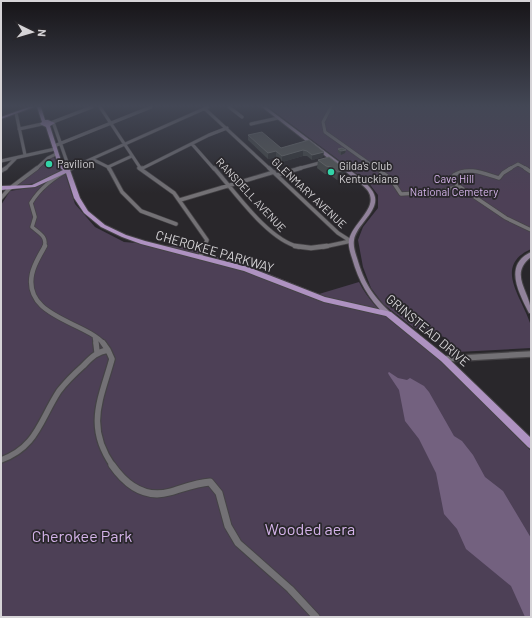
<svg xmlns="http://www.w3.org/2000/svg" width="532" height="618" font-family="Barlow,sans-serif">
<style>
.green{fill:#4d4056}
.water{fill:#73617f}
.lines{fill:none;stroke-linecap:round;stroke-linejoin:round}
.stream{stroke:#73617f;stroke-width:1.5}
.minor-far4-casing{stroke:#454346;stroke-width:4}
.minor-far3-casing{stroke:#454346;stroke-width:5}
.minor-far2-casing{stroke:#454346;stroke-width:6}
.minor-far1-casing{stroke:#454346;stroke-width:8}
.minor-casing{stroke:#454346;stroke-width:9}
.secondary-casing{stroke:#454346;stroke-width:2}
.primary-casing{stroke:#454346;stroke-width:2}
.minor-far4{stroke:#737175;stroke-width:3}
.minor-far3{stroke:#737175;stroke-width:3.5}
.minor-far2{stroke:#737175;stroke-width:4.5}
.minor-far1{stroke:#737175;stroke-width:5.5}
.minor{stroke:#737175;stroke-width:7}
.secondary{fill:#91829b;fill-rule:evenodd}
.primary{fill:#ae92c1;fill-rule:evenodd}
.wall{fill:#454948}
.shaded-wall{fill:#333536}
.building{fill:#555857;stroke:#696c6b}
.poi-dot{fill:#33d4a8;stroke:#29272b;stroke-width:1.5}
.labels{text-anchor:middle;stroke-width:3.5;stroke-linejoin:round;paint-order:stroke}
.far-poi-label{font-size:11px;fill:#d6d4d7;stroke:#29272b;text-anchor:start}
.far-park-label{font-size:11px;fill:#d4b3e9;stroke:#29272b}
.far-street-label{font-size:11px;fill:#d6d4d7;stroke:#29272b}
.street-label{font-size:13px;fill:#d6d4d7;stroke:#29272b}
.near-park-label{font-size:16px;fill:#d4b3e9;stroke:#29272b}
</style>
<rect width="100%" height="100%" fill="#29272b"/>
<path class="green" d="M268,107H531V249C493,266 522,297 530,323C532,330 531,340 531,348L457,352L444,337L414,328L383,304L371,288L363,267L358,240L363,227L378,208V195L368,182Z
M50,157H54L60,172L37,183L15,186L41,167Z
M65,173L75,204L95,227L124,242L185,247L267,273L319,294L359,282C376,316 410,333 438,358C470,387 500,419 531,451V617H1V205L10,191L34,187Z"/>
<path class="water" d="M389,372L398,378L407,380L410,378L424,386L429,392L454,436L462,441L473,455L485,477L503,491L531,538V617H525L511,586L466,549L457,529L444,514L436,473L419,439L405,421L399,390L389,375L388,373Z"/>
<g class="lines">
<path class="stream" d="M252,617H261"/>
<defs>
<path id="minor-far4" d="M100,107L141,169
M229,107L242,117
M331,107L323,122L325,132L377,169
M204,108L270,169
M16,113L25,155
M53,122L67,162L68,169
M53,122L92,107
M251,124L278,118
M19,129L42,124
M192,144L214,169
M54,146L151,107
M92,159L108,167L109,169
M1,161L55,149
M108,167L132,156
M5,169L16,158
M36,169L48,158L56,154
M69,169L208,107
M141,169L209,135L227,128
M297,169L323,162
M509,169L518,164L527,169"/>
<path id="minor-far3" d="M68,168V170
M109,168L122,192L141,211L176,224
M139,168L174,193L207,240L204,247
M214,168C235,192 268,240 299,247
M269,168L338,233L349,240
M376,168L391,179L401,194L418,193L430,196L447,189L460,187L506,218L531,230
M525,168L531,172
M141,169L142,168
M1,171L6,168
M277,175L301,168
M457,187L454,175C468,166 485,174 499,178L503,173L511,168
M1,198L9,189L37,168
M180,200L274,172
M44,247C48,237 39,233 32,227L35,217L31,203C40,188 56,176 72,168
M323,247L351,241"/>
<path id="minor-far2" d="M45,246C40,255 34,264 32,274C23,317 84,321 104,344
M295,246L311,248L327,246
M200,257L205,246
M95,338L96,344"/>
<path id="minor-far1" d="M96,343L97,352
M103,343L108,350
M444,359L531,354
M1,460C37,447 40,420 59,391C66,382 74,374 83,366C91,358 96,352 108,350L112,359C101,399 85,426 113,466"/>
<path id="minor" d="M112,465C126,485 145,499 170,492C184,488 196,483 210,482L219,493L228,526L238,543L290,589L316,617"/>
<path id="secondary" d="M262,107H266L363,180C365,183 369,186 371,189C386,208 357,222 354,240C353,246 355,252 357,258C364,282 372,295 390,312L391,314L390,316H386C368,298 359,282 352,258C350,252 348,246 349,240C353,222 379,208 368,191C366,188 362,185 359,182Z
M531,252V257C508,275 531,292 531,313H529C519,293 503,265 531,252Z"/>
<path id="primary" d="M29,107H34L1,119V117Z
M37,107H41L45,120H48L55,123L50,126L63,167L70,170L80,198L88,211L105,225L126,235L145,241L248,267L325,297L391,312L447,357L531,438V449L528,447L441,361L386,316L324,302L244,271L141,244L122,237L101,227L84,213L74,198L66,173L35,187L1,190V186L32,185L63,170L59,167L46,127L40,124L42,122Z"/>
</defs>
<use href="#minor-far4" class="minor-far4-casing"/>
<use href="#minor-far3" class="minor-far3-casing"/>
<use href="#minor-far2" class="minor-far2-casing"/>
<use href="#minor-far1" class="minor-far1-casing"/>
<use href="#minor" class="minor-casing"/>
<use href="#secondary" class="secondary-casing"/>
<use href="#primary" class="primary-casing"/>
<use href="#minor-far4" class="minor-far4"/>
<use href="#minor-far3" class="minor-far3"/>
<use href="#minor-far2" class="minor-far2"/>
<use href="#minor-far1" class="minor-far1"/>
<use href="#minor" class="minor"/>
<use href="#secondary" class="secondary"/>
<use href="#primary" class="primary"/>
</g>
<path class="wall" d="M248,135L281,148L309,140L323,157L312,160L307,156H303L282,162L276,157L268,159L248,140Z
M338,149L346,150L345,153L341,155L338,152Z
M318,160L346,170L344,177L337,180L329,174H325L317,168Z"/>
<path class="shaded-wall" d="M303,150V156L282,162V156Z
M346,150L345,153L341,155V151Z
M276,151V157L268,159V153Z
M324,152L323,157L312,160V155Z
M346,170L344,177L337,180L338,172Z"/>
<path class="building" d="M262,132L281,148L309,140L324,152L312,155L307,151L303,150L282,156L276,151L268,153L248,135Z
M342,148L346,150L341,151L338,149Z
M329,157L346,170L338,172L331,167L326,166L318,160Z"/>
<linearGradient id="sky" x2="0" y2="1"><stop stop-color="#171518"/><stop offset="0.55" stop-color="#434755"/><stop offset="1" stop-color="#434755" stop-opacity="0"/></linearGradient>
<rect width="532" height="193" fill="url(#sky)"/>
<g class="poi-dot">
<circle cx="49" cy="164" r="4"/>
<circle cx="331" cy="172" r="4"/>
</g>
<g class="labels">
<g class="far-poi-label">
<text x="57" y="168">Pavilion</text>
<text x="339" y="170">Gilda's Club<tspan x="339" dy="13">Kentuckiana</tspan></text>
</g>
<g class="far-park-label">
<text x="454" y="183">Cave Hill<tspan x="454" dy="13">National Cemetery</tspan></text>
</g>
<g class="far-street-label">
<text transform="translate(309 193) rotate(43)" y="4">GLENMARY AVENUE</text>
<text transform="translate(251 195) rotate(47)" y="4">RANSDELL AVENUE</text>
</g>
<g class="street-label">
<text transform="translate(215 251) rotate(16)" y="5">CHEROKEE PARKWAY</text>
<text transform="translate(428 330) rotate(40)" y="5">GRINSTEAD DRIVE</text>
</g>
<g class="near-park-label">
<text x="310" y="535">Wooded aera</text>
<text x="82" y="542">Cherokee Park</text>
</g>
</g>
<rect width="532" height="618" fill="none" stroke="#d6d4d7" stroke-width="4"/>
<g transform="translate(32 32) rotate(95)" stroke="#29272b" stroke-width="3" paint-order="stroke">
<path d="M0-3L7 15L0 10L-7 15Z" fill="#d6d4d7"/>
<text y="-6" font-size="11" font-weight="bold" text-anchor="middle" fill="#d6d4d7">N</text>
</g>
</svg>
